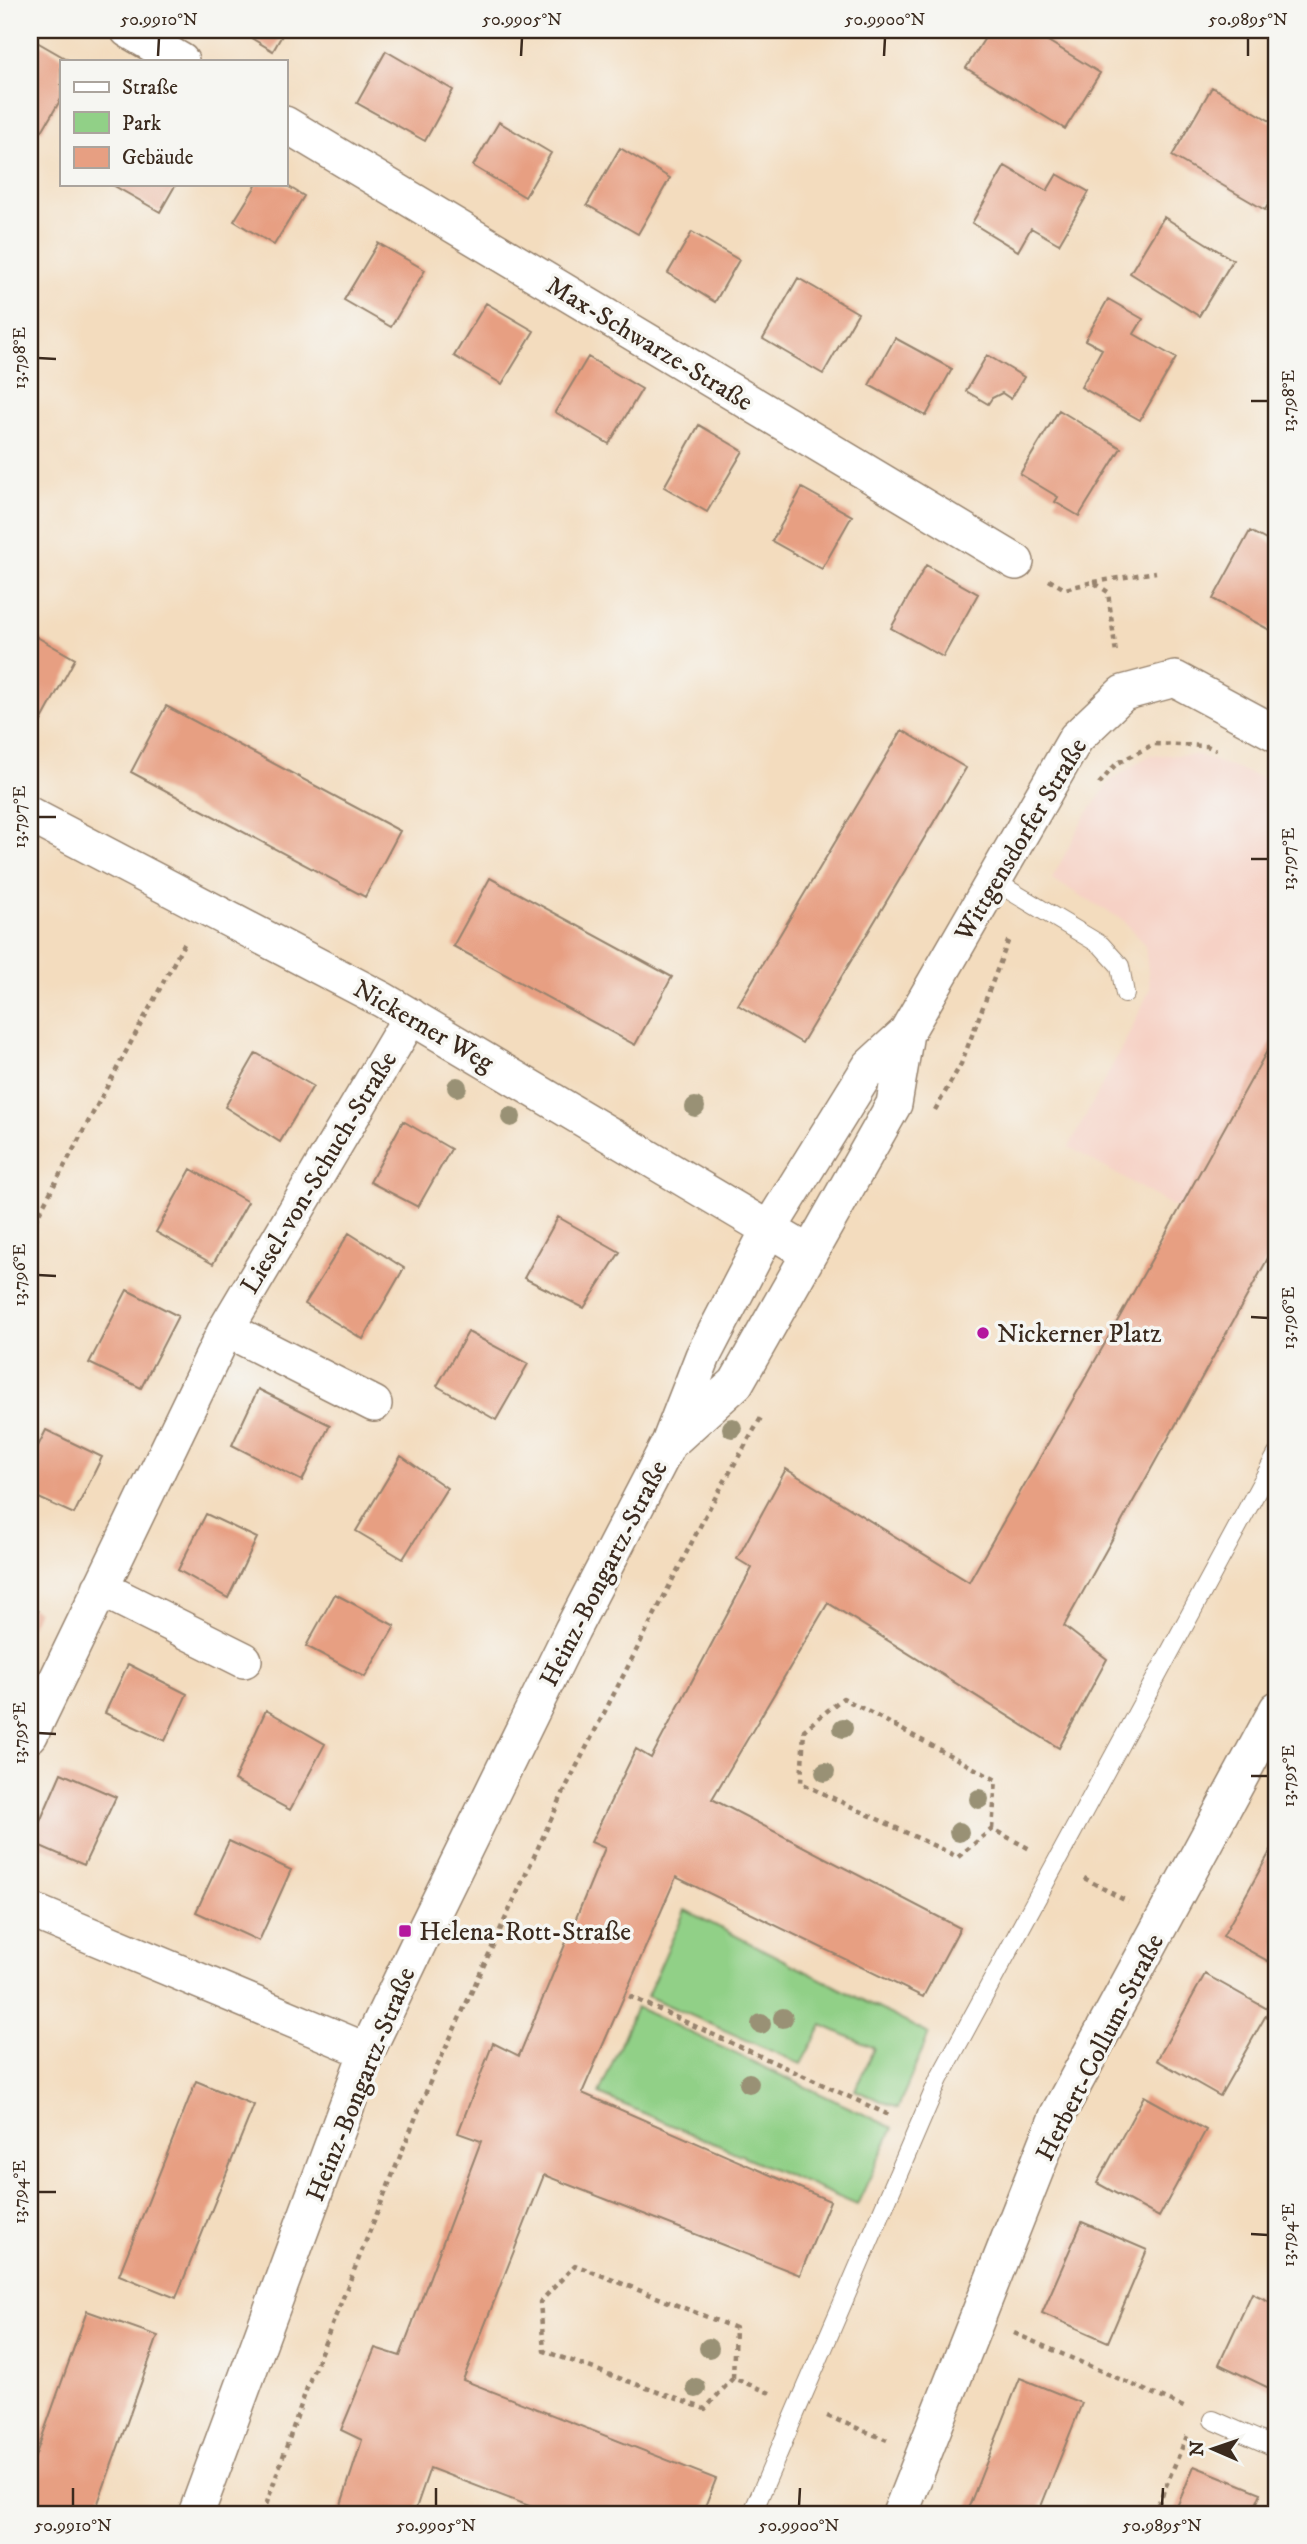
<svg xmlns="http://www.w3.org/2000/svg" width="1307" height="2544" font-family="'IM FELL DW Pica',serif">
<style>
.built{fill:#f6d1c5}
.green{fill:#91d087;stroke:#667d52;stroke-width:2}
.building{fill:#e79f82}
.lines{fill:none;stroke-linecap:round;stroke-linejoin:round}
.lane-casing{stroke:#97836e;stroke-width:20}
.street-casing{stroke:#97836e;stroke-width:38}
.path{stroke:#97836e;stroke-width:4.5;stroke-dasharray:5 5;stroke-linecap:butt}
.lane{stroke:#fff;stroke-width:18}
.street{stroke:#fff;stroke-width:35}
.tree{fill:#999174}
.ticks{fill:none;stroke:#3b2a1e;stroke-width:2.5}
.poi-dot{fill:#b5179e;stroke:#f6f6f2;stroke-width:2.5}
.labels{text-anchor:middle;stroke-width:7;stroke-linejoin:round;paint-order:stroke}
.street-label{font-size:26px;fill:#3b2a1e;stroke:#f6f6f2}
.poi-label{font-size:26px;fill:#3b2a1e;stroke:#f6f6f2;text-anchor:start}
.neatline{fill:none;stroke:#3b2a1e;stroke-width:2.5}
.ticks-label{font-size:18px;text-anchor:middle;fill:#3b2a1e}
</style>
<rect width="100%" height="100%" fill="#f6f6f2"/>
<filter id="ink" filterUnits="userSpaceOnUse"><feTurbulence type="fractalNoise" baseFrequency=".0143" numOctaves="2"/><feDisplacementMap in="SourceGraphic" scale="14" xChannelSelector="R" yChannelSelector="G"/><feConvolveMatrix kernelMatrix="1 2 1 2 8 2 1 2 1" color-interpolation-filters="sRGB"/></filter>
<filter id="wash" filterUnits="userSpaceOnUse"><feTurbulence type="fractalNoise" baseFrequency=".00686" numOctaves="4" result="noise"/><feDisplacementMap in="SourceGraphic" scale="28" xChannelSelector="R" yChannelSelector="G"/><feGaussianBlur stdDeviation="1.57" result="paint"/><feColorMatrix in="noise" values="0 0 0 0 0 0 0 0 0 0 0 0 0 0 0 0 0 1.4 0 .05"/><feComposite in="paint" operator="in"/></filter>
<g filter="url(#wash)">
<rect width="100%" height="100%" fill="#f3dcbe"/>
<path class="built" d="M1150,755H1198L1263,778L1277,786V1242L1267,1260L1069,1147L1128,1036L1150,989L1145,945L1123,920L1052,879L1084,818L1111,780Z"/>
<path class="green" d="M685,1910L929,2034L898,2108L855,2090L874,2048L822,2025L801,2064L647,1996Z
M636,2007L893,2128L857,2205L599,2094Z"/>
<g id="blocks">
<path class="building" d="M238,30H285L273,51Z
M990,30H1030L1100,73L1065,129L966,68Z
M30,38L70,61H61V99L42,131L30,124Z
M386,51L453,90L425,141L357,103Z
M1212,87L1277,125V190L1265,210L1172,156Z
M499,122L551,153L525,197L473,166Z
M620,148L670,178L638,234L587,205Z
M1005,166L1047,191L1057,174L1089,192L1059,244L1031,228L1018,251L972,223Z
M111,184H176L160,212Z
M257,184H284L304,196L274,245L234,221Z
M1164,217L1233,260L1199,316L1130,273Z
M692,232L739,260L715,302L668,273Z
M378,243L425,270L391,327L344,300Z
M798,278L858,313L823,374L763,339Z
M1108,299L1143,319L1134,334L1176,358L1140,420L1081,387L1102,349L1085,340Z
M486,303L534,331L502,384L454,356Z
M895,338L952,369L926,416L869,385Z
M987,355L1024,377L1011,399L1002,393L992,398L988,404L966,391Z
M588,357L642,389L609,444L555,412Z
M1059,410L1121,448L1079,516L1055,502L1058,497L1020,474Z
M699,425L743,451L707,512L664,487Z
M802,488L852,516L822,569L772,541Z
M1250,531L1277,546V634L1213,599Z
M926,565L978,594L943,657L891,628Z
M30,633L75,659L40,723L30,717Z
M166,706L400,831L365,897L131,772Z
M902,730L966,768L802,1043L738,1005Z
M490,878L672,977L635,1045L453,946Z
M1277,1033V1242L1064,1626L1107,1659L1059,1748L828,1603L712,1799L960,1928L923,1997L676,1877L582,2093L830,2201L800,2275L544,2175L463,2380L716,2479L702,2514H550L430,2468L414,2514H338L362,2440L341,2430L375,2348L400,2356L481,2141L458,2133L493,2043L519,2056L605,1848L591,1842L636,1749L651,1758L752,1568L737,1559L786,1469L969,1582L1108,1338Z
M256,1053L313,1086L280,1142L225,1107Z
M403,1121L451,1149L418,1207L370,1182Z
M191,1169L248,1202L213,1264L156,1232Z
M558,1217L620,1252L584,1308L524,1278Z
M349,1233L404,1268L363,1339L305,1304Z
M127,1290L178,1316L141,1388L89,1363Z
M468,1332L528,1364L496,1420L437,1386Z
M258,1389L330,1425L302,1481L232,1445Z
M46,1430L102,1457L74,1514L30,1494V1462Z
M401,1456L447,1488L403,1559L356,1531Z
M206,1514L257,1538L228,1598L178,1570Z
M335,1594L395,1626L365,1677L306,1646Z
M30,1607L38,1611L30,1628Z
M128,1664L187,1694L165,1741L105,1713Z
M266,1710L325,1744L290,1810L234,1780Z
M61,1773L116,1797L84,1865L31,1842Z
M229,1841L291,1870L259,1941L196,1912Z
M1271,1850L1277,1853V1966L1223,1936Z
M1205,1974L1269,2010L1220,2096L1157,2060Z
M196,2081L254,2105L176,2298L119,2275Z
M1144,2096L1206,2130L1159,2217L1097,2183Z
M1082,2222L1147,2250L1108,2342L1042,2313Z
M1252,2293L1277,2305V2392L1219,2364Z
M87,2311L158,2336L94,2514H30V2471Z
M1020,2378L1082,2403L1038,2514H966Z
M1194,2466L1261,2493L1252,2514H1174Z"/>
</g>
</g>
<g filter="url(#ink)">
<use href="#blocks" fill-opacity="0" stroke="#97836e" stroke-width="2"/>
<g class="lines">
<defs>
<path id="lane" d="M994,881L1101,945L1120,966L1125,994
M1213,2420L1277,2448
M752,2514L939,2079L1277,1454"/>
<path id="street" d="M128,30L181,61
M285,124L1016,562
M30,815L383,1000L809,1253
M226,1329L374,1404
M674,1439L736,1383L894,1104L906,1033
M100,1588L244,1660
M30,1735L226,1329L411,1016
M30,1910L367,2051
M196,2514L367,2051L422,1936L572,1630L669,1443L703,1356L769,1229L870,1066L906,1033L1076,738L1123,693L1175,679L1277,734
M900,2514L1058,2114L1277,1709"/>
</defs>
<use href="#lane" class="lane-casing"/>
<use href="#street" class="street-casing"/>
<path class="path" d="M1049,580L1065,589L1093,582L1108,592L1116,654
M1094,582L1156,572
M1099,784L1116,764L1154,744L1207,746L1216,750
M935,1110L961,1064L1009,939
M30,1230L185,942
M992,1829L996,1780L843,1698L804,1730L801,1783L958,1857L992,1829L1030,1849
M1084,1878L1128,1902
M629,1996L889,2115
M1014,2333L1186,2408
M733,2378L735,2328L575,2265L540,2302L544,2351L705,2409L733,2378L770,2393
M827,2416L887,2440
M263,2514L309,2382L430,2082L566,1787L711,1505L762,1416
M1154,2514L1187,2436"/>
<use href="#lane" class="lane"/>
<use href="#street" class="street"/>
</g>
<g class="tree">
<circle cx="457" cy="1087" r="10"/>
<circle cx="695" cy="1107" r="10"/>
<circle cx="511" cy="1117" r="10"/>
<circle cx="732" cy="1428" r="10"/>
<circle cx="843" cy="1728" r="10"/>
<circle cx="825" cy="1772" r="10"/>
<circle cx="979" cy="1799" r="10"/>
<circle cx="959" cy="1832" r="10"/>
<circle cx="783" cy="2018" r="10"/>
<circle cx="761" cy="2024" r="10"/>
<circle cx="749" cy="2083" r="10"/>
<circle cx="709" cy="2348" r="10"/>
<circle cx="696" cy="2388" r="10"/>
</g>
</g>
<path class="ticks" d="M158,56L159,38M521,56L522,38M884,56L885,38M1248,56V38M38,358L56,359M1251,401H1268M38,817H56M1251,859H1268M38,1275L56,1276M1251,1317L1268,1318M38,1733L56,1734M1251,1776H1268M38,2192H56M1251,2234L1268,2235M73,2506V2488M436,2506V2488M799,2506L800,2488M1162,2506L1163,2488"/>
<g class="poi-dot">
<circle cx="983" cy="1333" r="7"/>
<rect x="398" y="1924" width="14" height="14" rx="3.5"/>
</g>
<g class="labels">
<g class="street-label">
<text transform="translate(650 343) rotate(31)" y="9">Max-Schwarze-Straße</text>
<text transform="translate(1020 839) rotate(-59)" y="9">Wittgensdorfer Straße</text>
<text transform="translate(424 1025) rotate(30)" y="9">Nickerner Weg</text>
<text transform="translate(318 1172) rotate(-59)" y="9">Liesel-von-Schuch-Straße</text>
<text transform="translate(603 1573) rotate(-63)" y="9">Heinz-Bongartz-Straße</text>
<text transform="translate(1099 2047) rotate(-63)" y="9">Herbert-Collum-Straße</text>
<text transform="translate(360 2084) rotate(-68)" y="9">Heinz-Bongartz-Straße</text>
</g>
<g class="poi-label">
<text x="997" y="1342">Nickerner Platz</text>
<text x="419" y="1940">Helena-Rott-Straße</text>
</g>
</g>
<rect width="1307" height="2544" fill="none" stroke="#f6f6f2" stroke-width="77"/>
<rect x="60" y="60" width="228" height="126" fill="#f6f6f2" stroke="#aba49d" stroke-width="2"/>
<rect x="74" y="82" width="35" height="10" fill="#ffffff" stroke="#aba49d" stroke-width="2"/>
<text x="122" y="94" font-size="21" fill="#3b2a1e">Straße</text>
<rect x="74" y="112" width="35" height="21" fill="#91d087" stroke="#aba49d" stroke-width="2"/>
<text x="122" y="130" font-size="21" fill="#3b2a1e">Park</text>
<rect x="74" y="147" width="35" height="21" fill="#e79f82" stroke="#aba49d" stroke-width="2"/>
<text x="122" y="164" font-size="21" fill="#3b2a1e">Gebäude</text>
<g transform="translate(1213 2449) rotate(272)" stroke="#f6f6f2" stroke-width="5" paint-order="stroke">
<path d="M0-5L12 26L0 18L-12 26Z" fill="#3b2a1e"/>
<text y="-10" font-size="19" font-weight="bold" text-anchor="middle" fill="#3b2a1e">N</text>
</g>
<rect x="38" y="38" width="1230" height="2468" class="neatline"/>
<g class="ticks-label">
<text x="159" y="25">50.9910°N</text>
<text x="522" y="25">50.9905°N</text>
<text x="885" y="25">50.9900°N</text>
<text x="1248" y="25">50.9895°N</text>
<text transform="translate(19 358) rotate(-90)" y="6">13.798°E</text>
<text transform="translate(1288 401) rotate(-90)" y="6">13.798°E</text>
<text transform="translate(19 817) rotate(-90)" y="6">13.797°E</text>
<text transform="translate(1288 859) rotate(-90)" y="6">13.797°E</text>
<text transform="translate(19 1275) rotate(-90)" y="6">13.796°E</text>
<text transform="translate(1288 1318) rotate(-90)" y="6">13.796°E</text>
<text transform="translate(19 1733) rotate(-90)" y="6">13.795°E</text>
<text transform="translate(1288 1776) rotate(-90)" y="6">13.795°E</text>
<text transform="translate(19 2192) rotate(-90)" y="6">13.794°E</text>
<text transform="translate(1288 2235) rotate(-90)" y="6">13.794°E</text>
<text x="73" y="2531">50.9910°N</text>
<text x="436" y="2531">50.9905°N</text>
<text x="799" y="2531">50.9900°N</text>
<text x="1162" y="2531">50.9895°N</text>
</g>
</svg>
